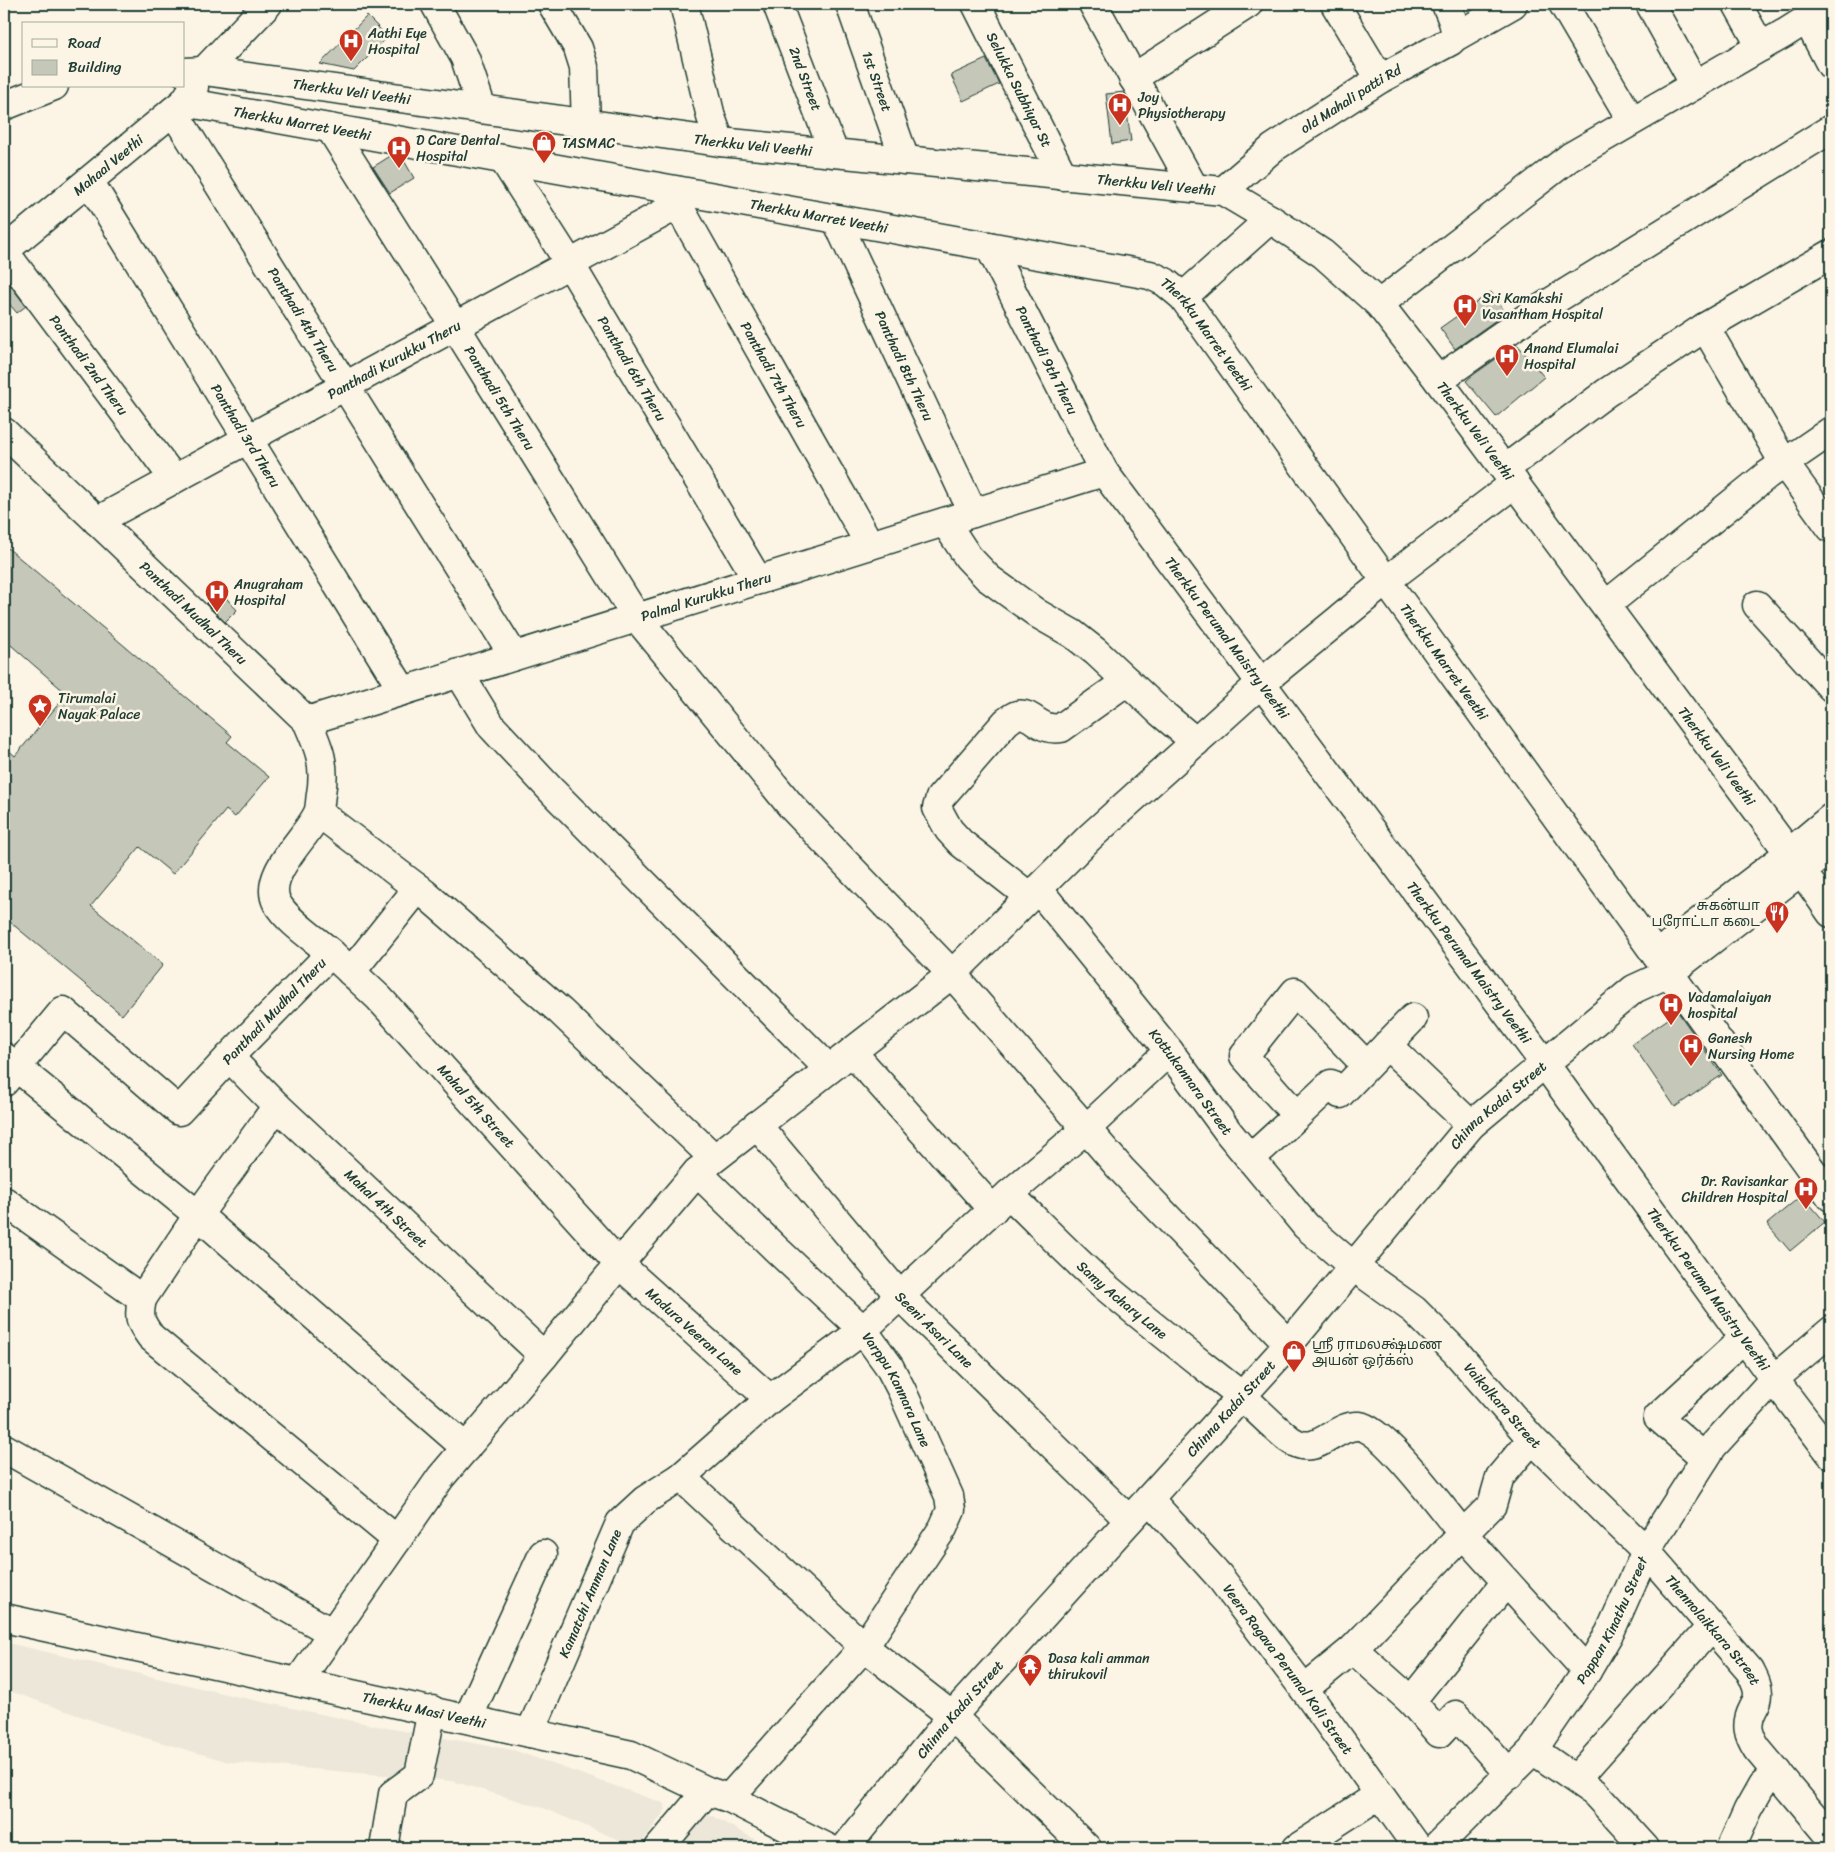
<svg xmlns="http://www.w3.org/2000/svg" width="1835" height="1852" font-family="Sriracha,'Noto Sans Tamil',sans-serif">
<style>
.built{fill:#ece7d8}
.building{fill:#c5c7b9;stroke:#1f3d34}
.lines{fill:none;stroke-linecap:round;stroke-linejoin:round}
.minor-casing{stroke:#1f3d34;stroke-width:31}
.major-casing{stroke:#1f3d34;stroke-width:31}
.minor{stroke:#fcf5e5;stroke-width:28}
.major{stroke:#fcf5e5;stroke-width:28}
.labels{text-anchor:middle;stroke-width:5;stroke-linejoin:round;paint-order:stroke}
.poi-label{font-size:14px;fill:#1f3d34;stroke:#fcf5e5;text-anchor:start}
.street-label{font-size:14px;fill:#1f3d34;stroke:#fcf5e5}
</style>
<rect width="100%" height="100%" fill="#fcf5e5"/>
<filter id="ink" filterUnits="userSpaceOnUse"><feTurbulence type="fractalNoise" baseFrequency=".02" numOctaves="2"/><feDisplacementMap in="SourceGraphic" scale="10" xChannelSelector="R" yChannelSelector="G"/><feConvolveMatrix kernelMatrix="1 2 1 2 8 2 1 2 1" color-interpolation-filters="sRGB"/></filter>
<g filter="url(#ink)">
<path class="built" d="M4,1642L230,1695L387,1728L513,1750L663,1803L666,1809L638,1848L543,1808L452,1781L229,1762L125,1732L4,1689Z
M707,1813L771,1848H686L675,1843L696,1816Z"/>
<path class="building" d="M367,16L388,37L354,71L320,64Z
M986,59L999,84L963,101L951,75Z
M1124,92L1131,141L1112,144L1106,94Z
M392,155L402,157L414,178L390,193L373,167Z
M4,277L26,306L17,313L4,298Z
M1491,292L1506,313L1455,349L1440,328Z
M1517,344L1544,377L1496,417L1466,381L1473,375Z
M4,545L232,736L227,742L269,777L235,817L226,810L173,874L140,847L91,906L163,965L122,1015L4,917V746L15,756L67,694L4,639Z
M219,590L237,610L225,622L206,603Z
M1678,1012L1722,1075L1675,1107L1632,1044Z
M1802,1195L1825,1222L1790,1251L1767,1224Z"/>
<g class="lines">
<defs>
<g id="minor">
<path d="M435,4L465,58L482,109"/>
<path d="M552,4L578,48L584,67L586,124"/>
<path d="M684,4L711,117L720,142"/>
<path id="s1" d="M777,4L834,153"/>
<path id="s2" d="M850,4L905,160"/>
<path id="s3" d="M976,4L1063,176"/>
<path d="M1093,4L1194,188"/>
<path d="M1335,4L1380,79"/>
<path d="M1563,4L1632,121"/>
<path d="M1650,4L1695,85"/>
<path d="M1737,4L1761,47"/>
<path d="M1807,19L1831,65"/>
<path d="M1455,37L1513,4"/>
<path d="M204,71L268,4"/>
<path d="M1133,78L1248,4"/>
<path id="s4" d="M173,111L514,656"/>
<path id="s5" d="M330,128L455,326L637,618L791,806L952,974L1121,1169L1289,1344"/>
<path id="s6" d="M503,159L570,264L758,580"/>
<path id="s7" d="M89,181L403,691"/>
<path id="s8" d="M1223,191L1273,148L1380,79L1451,41C1460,30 1450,16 1446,4"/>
<path id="s9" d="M678,205L870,545"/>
<path id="s10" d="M836,219L973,513"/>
<path id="s11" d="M989,246L1104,472L1545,1064L1774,1379L1831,1454"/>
<path id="s12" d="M4,251L174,479"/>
<path d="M1183,297L1270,219"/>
<path d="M1379,304L1570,157L1785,33L1831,4"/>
<path d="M1705,327L1784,463L1831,528"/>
<path d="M1438,380L1535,312L1831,129"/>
<path id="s13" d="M4,432L307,721C319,748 326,764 321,794C320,800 320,808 318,813C307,838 262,874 277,903C287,921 315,939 331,953L229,1057L179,1111L63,1011L4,1082"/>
<path d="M1505,469L1606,393L1705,327L1831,254"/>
<path id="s14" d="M97,521L678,205L679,191"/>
<path d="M945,522L968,557L988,578L1038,614L1073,634L1096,652L1160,712L1196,742"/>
<path d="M1606,605L1767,475L1831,431"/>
<path d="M1757,605L1831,687"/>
<path d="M459,673L492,727L553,792L829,1069"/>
<path id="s15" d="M307,721L1104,472"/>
<path d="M319,813L424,893L560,1011L714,1158"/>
<path id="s16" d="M1038,889L1169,1051L1229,1133L1306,1226L1354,1267L1414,1310L1456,1352L1532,1439L1646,1551L1750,1671C1754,1679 1758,1686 1758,1694C1758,1699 1756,1704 1753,1709C1745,1724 1748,1735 1757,1749L1831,1837"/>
<path d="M1030,897L961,843L949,830L937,808L940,798L1006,722C1009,720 1013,716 1017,715C1032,711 1039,732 1061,728L1127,681"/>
<path id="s17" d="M331,953L379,998L619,1264L770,1399"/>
<path d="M351,972L418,888"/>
<path d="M1413,1018L1387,1045L1471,1125"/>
<path d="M852,1052L993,1210"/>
<path d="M4,1057L198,1215L466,1448"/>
<path id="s18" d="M229,1057L277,1106L544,1356"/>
<path d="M1367,1066L1340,1094L1331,1084L1297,1116L1244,1056L1295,992L1367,1066L1387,1045"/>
<path id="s19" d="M757,1125L899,1295L1129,1520"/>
<path d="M1250,1159L1297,1116"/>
<path id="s20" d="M697,1172L776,1249L863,1330L889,1366L902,1391L949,1496L951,1510L943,1528L864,1647L681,1477L770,1399L863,1330L1009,1194L1086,1129L1169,1051"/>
<path id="s21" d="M1009,1194C1042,1226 1074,1260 1108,1289C1151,1325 1195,1359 1238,1393C1256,1408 1271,1425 1289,1439C1318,1460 1333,1424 1359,1426C1385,1429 1445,1513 1463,1534L1492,1505L1500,1477L1532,1439"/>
<path d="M4,1201L142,1299C138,1318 140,1322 151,1337L397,1540"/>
<path d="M142,1299L198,1215L277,1106"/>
<path d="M4,1448L331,1632"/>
<path d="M1705,1458L1658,1417L1744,1338"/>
<path id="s22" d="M1149,1499L1219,1576L1304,1689L1418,1848"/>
<path d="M1353,1649L1411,1701L1439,1733L1456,1715L1510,1775"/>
<path d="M298,1682L441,1477L544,1356L619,1264L697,1172L952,974L1090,837L1261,683L1386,581L1515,483"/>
<path d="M1304,1689L1353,1649L1463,1534L1587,1671"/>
<path d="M1411,1701L1506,1582"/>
<path d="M468,1718L543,1554"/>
<path id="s23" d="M530,1733L620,1523L645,1500L681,1477"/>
<path d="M1533,1750L1595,1793L1645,1848"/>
<path d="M1576,1779L1711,1627"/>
<path d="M729,1798L864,1647L952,1716L1087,1848"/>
<path d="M384,1848L393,1794L419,1775L432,1710"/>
<path d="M659,1848L707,1791"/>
<path id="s24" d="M845,1848L952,1716L1289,1344L1471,1125L1634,989L1669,973"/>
<path d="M1297,1848L1379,1795"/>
<path id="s25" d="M1435,1848L1533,1750L1587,1671L1610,1632L1646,1551L1713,1446L1774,1379L1831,1331"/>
<path d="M1731,1848L1748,1810L1762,1785L1777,1772"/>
</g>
<g id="major">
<path id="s26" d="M184,72L204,71L720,142L1223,191L1270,219L1323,254L1379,304L1438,380L1789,853L1831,913"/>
<path id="s27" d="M184,102L1150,275L1165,282L1183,297L1386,581L1831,1197"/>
<path d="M4,106L54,86"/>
<path id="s28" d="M4,251L184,102L194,87"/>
<path d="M1656,955L1789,853L1831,818"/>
<path d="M1669,973L1831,848"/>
<path id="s29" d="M4,1618L631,1755L707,1791L729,1798L828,1848"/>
</g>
</defs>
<use href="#minor" class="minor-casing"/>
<use href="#major" class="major-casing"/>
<use href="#minor" class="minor"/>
<use href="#major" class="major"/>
</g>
</g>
<defs>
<symbol id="hospital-pin" viewBox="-11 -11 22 30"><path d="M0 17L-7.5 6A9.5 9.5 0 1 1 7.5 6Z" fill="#c8321e" stroke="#fcf5e5"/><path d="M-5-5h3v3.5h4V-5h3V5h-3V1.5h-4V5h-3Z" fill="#fff"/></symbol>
<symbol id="shop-pin" viewBox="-11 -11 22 30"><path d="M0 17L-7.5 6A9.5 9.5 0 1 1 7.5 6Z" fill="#c8321e" stroke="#fcf5e5"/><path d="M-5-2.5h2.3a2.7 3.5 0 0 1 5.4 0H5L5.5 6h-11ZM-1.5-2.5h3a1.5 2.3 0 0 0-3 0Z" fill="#fff"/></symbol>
<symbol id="sight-pin" viewBox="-11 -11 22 30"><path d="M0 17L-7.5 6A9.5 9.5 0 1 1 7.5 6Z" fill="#c8321e" stroke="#fcf5e5"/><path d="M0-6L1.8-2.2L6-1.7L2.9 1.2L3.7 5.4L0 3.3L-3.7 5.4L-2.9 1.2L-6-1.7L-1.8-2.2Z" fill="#fff"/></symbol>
<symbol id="restaurant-pin" viewBox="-11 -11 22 30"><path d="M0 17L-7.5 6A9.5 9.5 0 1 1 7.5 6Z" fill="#c8321e" stroke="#fcf5e5"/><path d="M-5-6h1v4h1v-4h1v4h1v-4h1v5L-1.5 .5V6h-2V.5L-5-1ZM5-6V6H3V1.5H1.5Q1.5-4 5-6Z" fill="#fff"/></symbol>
<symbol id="temple-pin" viewBox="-11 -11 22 30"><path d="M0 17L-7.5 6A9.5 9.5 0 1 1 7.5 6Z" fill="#c8321e" stroke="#fcf5e5"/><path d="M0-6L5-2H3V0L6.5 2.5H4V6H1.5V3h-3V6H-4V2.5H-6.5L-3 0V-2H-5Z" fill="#fff"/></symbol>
</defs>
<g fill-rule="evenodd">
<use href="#hospital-pin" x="337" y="27" width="28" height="38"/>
<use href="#hospital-pin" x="1106" y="91" width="28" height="38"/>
<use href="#shop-pin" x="530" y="129" width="28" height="38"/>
<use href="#hospital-pin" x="385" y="134" width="28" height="38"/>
<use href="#hospital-pin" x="1451" y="292" width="28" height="38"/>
<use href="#hospital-pin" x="1493" y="342" width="28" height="38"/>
<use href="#hospital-pin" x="203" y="578" width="28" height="38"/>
<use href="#sight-pin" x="26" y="692" width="28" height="38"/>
<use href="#restaurant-pin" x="1763" y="899" width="28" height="38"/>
<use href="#hospital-pin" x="1657" y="991" width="28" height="38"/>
<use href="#hospital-pin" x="1677" y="1032" width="28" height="38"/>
<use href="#hospital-pin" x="1792" y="1175" width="28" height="38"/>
<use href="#shop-pin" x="1280" y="1338" width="28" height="38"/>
<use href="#temple-pin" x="1016" y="1652" width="28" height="38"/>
</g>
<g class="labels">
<g class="poi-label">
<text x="368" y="38">Aathi Eye<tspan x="368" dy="16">Hospital</tspan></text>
<text x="1138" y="102">Joy<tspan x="1138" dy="16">Physiotherapy</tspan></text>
<text x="416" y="145">D Care Dental<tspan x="416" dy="16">Hospital</tspan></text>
<text x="562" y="148">TASMAC</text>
<text x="1482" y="303">Sri Kamakshi<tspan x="1482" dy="16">Vasantham Hospital</tspan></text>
<text x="1524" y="353">Anand Elumalai<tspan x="1524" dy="16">Hospital</tspan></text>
<text x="234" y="589">Anugraham<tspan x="234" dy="16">Hospital</tspan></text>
<text x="58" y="703">Tirumalai<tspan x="58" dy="16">Nayak Palace</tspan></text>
<text x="1760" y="910" text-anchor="end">சுகன்யா<tspan x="1760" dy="16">பரோட்டா கடை</tspan></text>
<text x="1688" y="1002">Vadamalaiyan<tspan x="1688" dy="16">hospital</tspan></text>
<text x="1708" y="1043">Ganesh<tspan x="1708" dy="16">Nursing Home</tspan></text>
<text x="1788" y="1186" text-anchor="end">Dr. Ravisankar<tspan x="1788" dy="16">Children Hospital</tspan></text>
<text x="1312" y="1349">ஶ்ரீ ராமலக்ஷ்மண<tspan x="1312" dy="16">அயன் ஒர்க்ஸ்</tspan></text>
<text x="1048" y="1663">Dasa kali amman<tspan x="1048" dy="16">thirukovil</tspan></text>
</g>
<g class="street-label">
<text dy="5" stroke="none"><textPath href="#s1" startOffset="80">2nd Street</textPath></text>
<text dy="5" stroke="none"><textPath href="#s2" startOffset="82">1st Street</textPath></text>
<text dy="5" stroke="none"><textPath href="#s3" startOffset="96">Selukka Subhiyar St</textPath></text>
<text dy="5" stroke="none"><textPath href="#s26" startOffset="169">Therkku Veli Veethi</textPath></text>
<text dy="5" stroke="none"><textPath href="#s8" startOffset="158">old Mahali patti Rd</textPath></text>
<text dy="5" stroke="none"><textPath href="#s27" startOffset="120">Therkku Marret Veethi</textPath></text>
<text dy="5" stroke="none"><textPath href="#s26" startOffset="574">Therkku Veli Veethi</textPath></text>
<text dy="5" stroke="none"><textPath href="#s28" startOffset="135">Mahaal Veethi</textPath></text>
<text dy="5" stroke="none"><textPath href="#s26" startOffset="979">Therkku Veli Veethi</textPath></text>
<text dy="5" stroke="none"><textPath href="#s27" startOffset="645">Therkku Marret Veethi</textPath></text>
<text dy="5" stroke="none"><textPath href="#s4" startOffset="246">Panthadi 4th Theru</textPath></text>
<text dy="5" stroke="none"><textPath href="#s27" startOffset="1065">Therkku Marret Veethi</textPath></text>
<text dy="5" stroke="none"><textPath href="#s11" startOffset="128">Panthadi 9th Theru</textPath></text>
<text dy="5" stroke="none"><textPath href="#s14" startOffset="338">Panthadi Kurukku Theru</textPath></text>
<text dy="5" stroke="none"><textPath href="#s12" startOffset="142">Panthadi 2nd Theru</textPath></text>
<text dy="5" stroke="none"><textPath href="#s10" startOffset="162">Panthadi 8th Theru</textPath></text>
<text dy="5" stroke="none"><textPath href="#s6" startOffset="246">Panthadi 6th Theru</textPath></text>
<text dy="5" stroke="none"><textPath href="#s9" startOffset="195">Panthadi 7th Theru</textPath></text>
<text dy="5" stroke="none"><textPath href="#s5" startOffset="319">Panthadi 5th Theru</textPath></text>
<text dy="5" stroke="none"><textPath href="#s26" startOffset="1399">Therkku Veli Veethi</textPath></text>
<text dy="5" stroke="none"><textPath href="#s7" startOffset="299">Panthadi 3rd Theru</textPath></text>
<text dy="5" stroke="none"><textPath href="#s15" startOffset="418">Palmal Kurukku Theru</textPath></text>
<text dy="5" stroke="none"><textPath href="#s13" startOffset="262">Panthadi Mudhal Theru</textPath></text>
<text dy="5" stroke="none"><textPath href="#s11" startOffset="460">Therkku Perumal Maistry Veethi</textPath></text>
<text dy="5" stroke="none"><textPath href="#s27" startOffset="1470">Therkku Marret Veethi</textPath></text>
<text dy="5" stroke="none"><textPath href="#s26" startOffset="1804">Therkku Veli Veethi</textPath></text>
<text dy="5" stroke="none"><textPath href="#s11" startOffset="865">Therkku Perumal Maistry Veethi</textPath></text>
<text transform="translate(274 1011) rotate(-46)" y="5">Panthadi Mudhal Theru</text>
<text dy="5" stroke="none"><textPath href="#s16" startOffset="246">Kottukannara Street</textPath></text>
<text dy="5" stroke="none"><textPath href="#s17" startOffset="211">Mahal 5th Street</textPath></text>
<text dy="5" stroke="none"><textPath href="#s24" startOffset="990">Chinna Kadai Street</textPath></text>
<text dy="5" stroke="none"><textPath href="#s18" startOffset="218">Mahal 4th Street</textPath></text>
<text dy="5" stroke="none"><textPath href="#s11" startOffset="1270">Therkku Perumal Maistry Veethi</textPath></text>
<text dy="5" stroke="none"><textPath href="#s21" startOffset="155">Samy Achary Lane</textPath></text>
<text dy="5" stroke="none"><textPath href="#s19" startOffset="271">Seeni Asari Lane</textPath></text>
<text dy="5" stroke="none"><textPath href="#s17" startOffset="525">Madura Veeran Lane</textPath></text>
<text dy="5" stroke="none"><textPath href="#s20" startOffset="298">Varppu Kannara Lane</textPath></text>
<text dy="5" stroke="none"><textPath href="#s16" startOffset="698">Vaikolkara Street</textPath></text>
<text dy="5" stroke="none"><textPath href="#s24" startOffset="585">Chinna Kadai Street</textPath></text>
<text dy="5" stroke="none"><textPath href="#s23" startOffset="152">Kamatchi Amman Lane</textPath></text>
<text dy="5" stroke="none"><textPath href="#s25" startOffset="291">Pappan Kinathu Street</textPath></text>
<text dy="5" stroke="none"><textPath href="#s16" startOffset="1006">Thennolaikkara Street</textPath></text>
<text dy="5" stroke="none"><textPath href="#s22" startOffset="220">Veera Ragava Perumal Koli Street</textPath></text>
<text dy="5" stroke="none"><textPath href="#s29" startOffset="430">Therkku Masi Veethi</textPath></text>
<text dy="5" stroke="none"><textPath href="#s24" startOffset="180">Chinna Kadai Street</textPath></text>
</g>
</g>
<rect width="1835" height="1852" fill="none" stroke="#fcf5e5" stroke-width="20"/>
<rect x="10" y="10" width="1815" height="1832" fill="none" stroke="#1f3d34" stroke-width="2" filter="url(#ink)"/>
<rect x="22" y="22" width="162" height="65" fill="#fcf5e5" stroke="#a4ab9e"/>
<rect x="32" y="39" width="25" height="8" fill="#fcf5e5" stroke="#a4ab9e"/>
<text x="68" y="48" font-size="15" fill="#1f3d34">Road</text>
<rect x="32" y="60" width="25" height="15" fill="#c5c7b9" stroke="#a4ab9e"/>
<text x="68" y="72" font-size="15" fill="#1f3d34">Building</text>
</svg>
